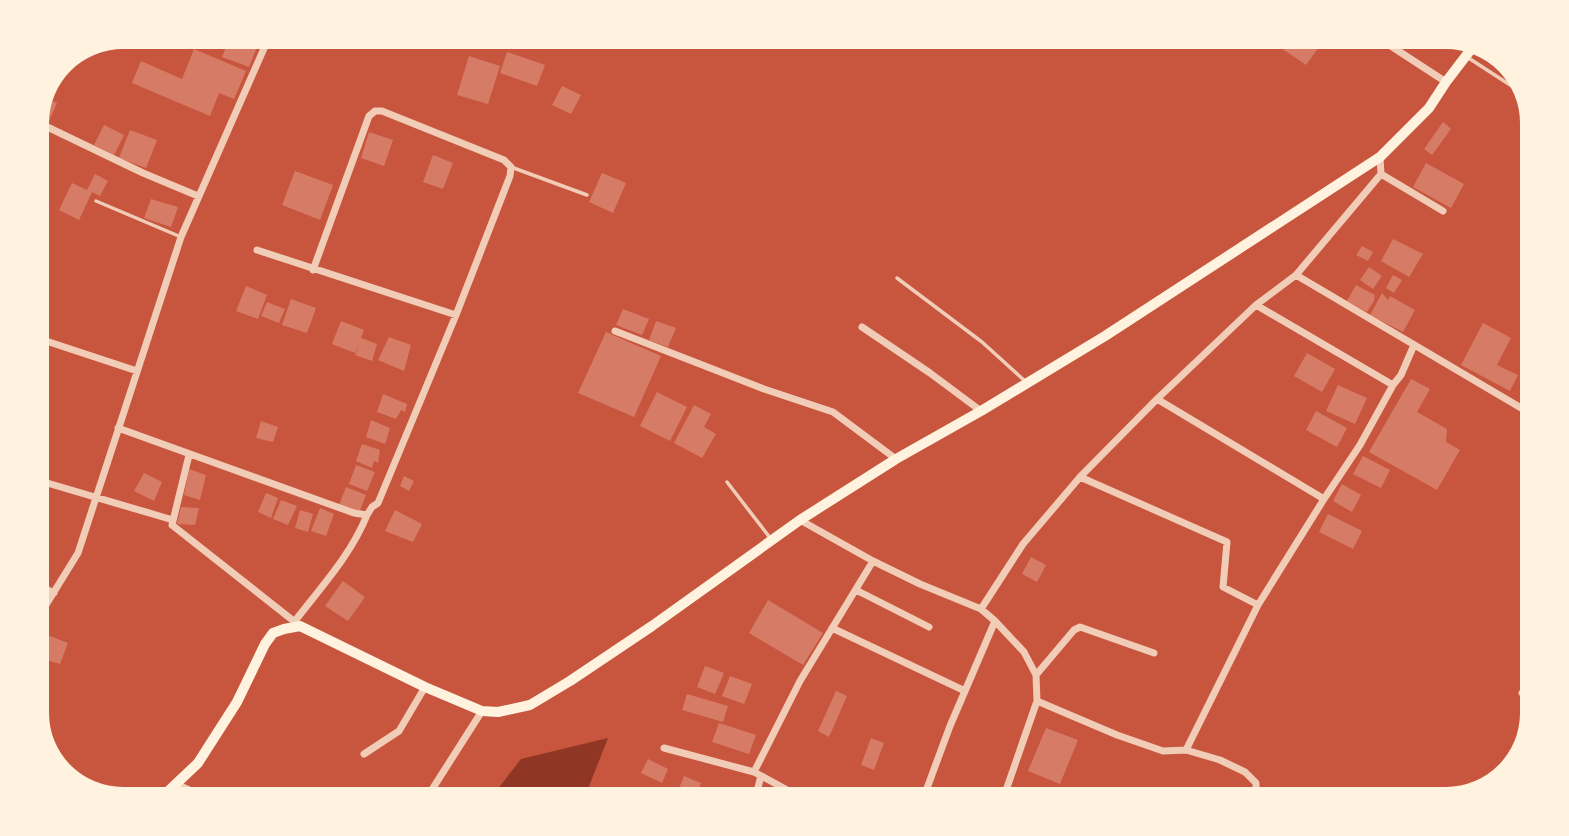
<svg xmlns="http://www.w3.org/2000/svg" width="1569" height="836" font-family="'Open Sans',sans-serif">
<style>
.water{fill:#8f3625}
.building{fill:#d67c66}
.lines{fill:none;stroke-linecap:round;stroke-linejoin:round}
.service{stroke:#f1ccb7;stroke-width:3.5}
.minor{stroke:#f1ccb7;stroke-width:7}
.secondary{stroke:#fff3e0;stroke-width:10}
</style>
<rect width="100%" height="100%" fill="#c8553d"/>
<path class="water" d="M608,738L584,799H490L521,759Z"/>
<path class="building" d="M230,37H261L249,67L222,57Z
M1265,37H1326L1306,65Z
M194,49L246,71L234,99L219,93L210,116L132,83L141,61L182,79Z
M507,52L545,65L537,86L500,73Z
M469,56L500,66L488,104L457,95Z
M562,86L581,95L571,114L552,105Z
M46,98L57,103L48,123L37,118Z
M1443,122L1451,129L1432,155L1424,149Z
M104,125L124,135L114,155L94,145Z
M130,130L157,140L146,168L119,158Z
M369,132L393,140L384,166L361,158Z
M433,155L453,163L443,189L423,182Z
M1426,163L1464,184L1451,208L1413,187Z
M295,171L333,185L320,220L282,205Z
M602,173L626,183L613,213L589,202Z
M95,174L108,181L100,196L92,192L79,220L59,210L72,183L87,190Z
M151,199L178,207L171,227L144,218Z
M1393,239L1423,254L1409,277L1381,261Z
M1362,246L1373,252L1368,261L1356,255Z
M1369,267L1382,276L1373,289L1360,280Z
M1393,275L1402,280L1394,293L1386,288Z
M1356,285L1375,295L1374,301L1367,312L1347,301Z
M246,286L267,295L258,319L236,311Z
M1382,293L1388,300L1390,296L1415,310L1403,332L1370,315Z
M291,299L316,308L307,333L282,325Z
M267,302L285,309L279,323L261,316Z
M623,309L649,319L642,335L616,325Z
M341,321L364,330L361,338L377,344L372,361L355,355L359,344L355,353L332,344Z
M656,321L676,328L668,347L649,340Z
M1483,323L1511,338L1497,365L1518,375L1510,391L1461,365Z
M606,332L661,356L634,417L578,393Z
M389,337L411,345L404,371L378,360Z
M1307,353L1335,369L1322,392L1294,376Z
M1411,379L1430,389L1417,412L1447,429L1446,442L1460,450L1437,490L1369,452Z
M1338,385L1367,398L1355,424L1326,411Z
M657,392L687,407L670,441L640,426Z
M383,394L407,404L405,412L401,410L396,419L377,412Z
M694,405L711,414L704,427L716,434L702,458L674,443Z
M1316,411L1347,428L1337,447L1306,430Z
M371,420L390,428L385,444L366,437Z
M261,421L278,427L273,442L256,438Z
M362,444L380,450L378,463L374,461L372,468L356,461Z
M1363,456L1390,470L1381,488L1353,474Z
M356,465L375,472L367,491L349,484Z
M189,469L206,475L200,500L184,495Z
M144,473L162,482L154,501L134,491Z
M404,476L414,481L409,491L400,486Z
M1342,484L1361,495L1352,512L1333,501Z
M346,487L366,495L359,513L339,505Z
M266,493L278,498L271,518L258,512Z
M281,500L297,506L288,525L273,519Z
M181,507L199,508L195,525L177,524Z
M320,508L334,514L326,536L311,531Z
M300,510L313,514L308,532L295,528Z
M395,510L422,524L413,542L385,531Z
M1328,514L1362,531L1353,549L1319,532Z
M1031,557L1046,565L1037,582L1022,574Z
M343,581L365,597L348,621L325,606Z
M768,600L823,633L803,665L749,633Z
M42,633L68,643L60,664L37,657V646Z
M705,666L724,673L715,694L697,687Z
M730,676L752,684L744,704L722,696Z
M836,691L847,696L829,737L818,731Z
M687,694L728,706L723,722L682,710Z
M719,723L756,735L749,754L712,742Z
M1046,728L1078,740L1060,784L1028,771Z
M871,738L884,743L874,770L861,765Z
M648,759L668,769L662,783L641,773Z
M684,776L701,783L695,798L678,791Z"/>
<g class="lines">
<path class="service" d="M1467,57L1524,94
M511,167L587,195
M96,201L181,237
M897,278L982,342L1026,382
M727,482L771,539"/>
<path class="minor" d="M1377,37L1446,82
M37,122L143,173L198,196
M1381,174L1443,211
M257,250L456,315
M1296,275L1528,412
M1256,305L1393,385
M862,327L930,373L981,411
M615,331L764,389L833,412L896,459
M37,338L137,371
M1157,399L1324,499
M118,428L354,513L367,515L372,507L378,503L456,315L510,176L511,167L504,160L382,111H375L369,116L313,270
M189,455L172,525L300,626
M1080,477L1227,542L1223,587L1258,605
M37,480L173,520
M800,520L873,561L920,584L981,609L995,621L1024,652L1036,675L1037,701L1003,799
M37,585L54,593
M856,590L929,627
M981,609L1023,544L1080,477L1157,399L1256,305L1296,275L1381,174L1380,157
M295,621C321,587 351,555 367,515
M37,625L41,613L78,553L181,237L269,37
M832,628L965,691
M1036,675L1074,630L1080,627L1154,653
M1522,693L1524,690
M1037,701L1117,735L1163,751L1186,750L1220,760L1245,772L1256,783V799
M664,748L754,772L789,791L811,799
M1186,750L1258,605L1324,499L1360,445L1393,385L1401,375L1414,345
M364,754L399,731L425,687
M754,772L800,681L873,561
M176,784L209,799
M637,796L646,799
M426,799L482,711
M755,799L761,776
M923,799L950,726L995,621"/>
<path class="secondary" d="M160,799L198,763L237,702L265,644L273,633L284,629L300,626L425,687L482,711L498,712L530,705L570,681L652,626L800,520L896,459L981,411L1105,336L1380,157L1429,108L1446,82L1475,44"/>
</g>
<path d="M0 0H1569V836H0ZM123 49H1446A74 74 0 0 1 1520 123V713A74 74 0 0 1 1446 787H123A74 74 0 0 1 49 713V123A74 74 0 0 1 123 49Z" fill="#fff3e0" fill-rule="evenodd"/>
</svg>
